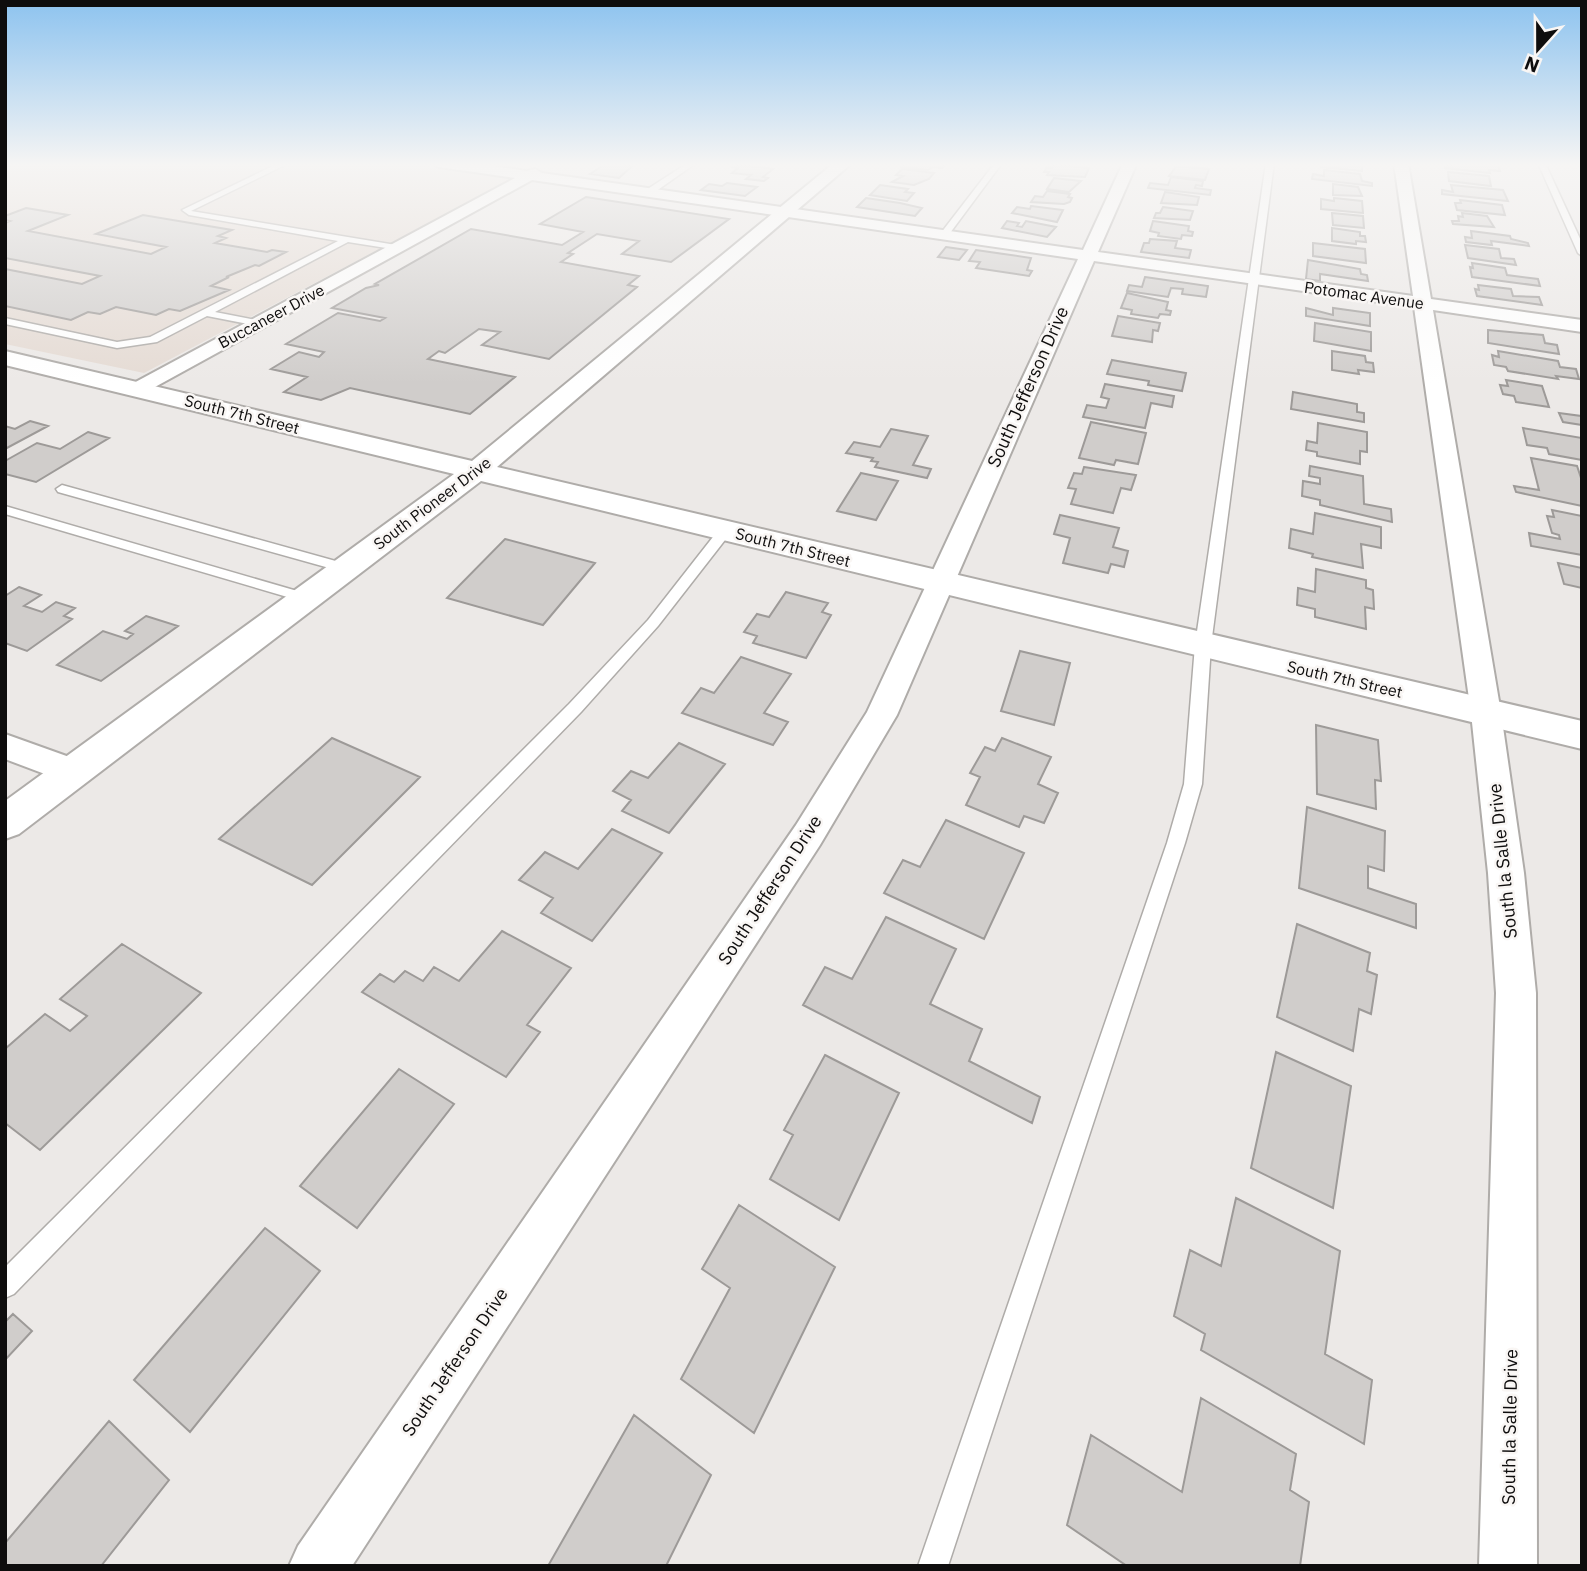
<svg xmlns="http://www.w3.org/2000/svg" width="1587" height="1571" font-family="'IBM Plex Sans',sans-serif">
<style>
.built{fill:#e5dbd4}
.building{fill:#d0cdcb;stroke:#9d9a98;stroke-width:2}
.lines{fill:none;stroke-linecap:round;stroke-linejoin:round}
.lane-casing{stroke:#afaca9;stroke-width:3}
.street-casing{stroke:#afaca9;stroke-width:4}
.secondary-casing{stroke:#afaca9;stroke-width:4}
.lane{fill:#fff;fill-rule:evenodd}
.street{fill:#fff;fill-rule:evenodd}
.secondary{fill:#fff;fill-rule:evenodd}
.labels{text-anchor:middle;stroke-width:5;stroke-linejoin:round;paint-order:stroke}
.far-street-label{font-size:16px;fill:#0e0d0d;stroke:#f9f6f4}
.street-label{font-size:18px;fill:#0e0d0d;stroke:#f9f6f4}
</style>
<rect width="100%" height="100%" fill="#ece9e7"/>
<path class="built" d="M5,163H402L512,179L144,373L5,344Z"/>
<path class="building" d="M607,163H618L632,166L619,178L590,174Z
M906,163H935L944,166L942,168L932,167L928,170L902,167Z
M1322,163H1362V171L1321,167Z
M1452,163L1498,164L1500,171L1489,170L1490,173L1445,168V165L1453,166Z
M1054,164L1089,168L1085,177L1047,175L1049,172H1044L1047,167L1052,168Z
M736,165H742L773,169L763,177L768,178L764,181L746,179L751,175L732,173L738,168L733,167Z
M1176,167H1187L1209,169L1205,180L1169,176Z
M902,169L934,173L929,179L914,185L892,182L903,176L896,175Z
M1324,170L1360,174L1362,181L1372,183V186L1312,179L1313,174L1324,176Z
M1448,172L1489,176L1491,186L1449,181Z
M1171,177L1203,181L1202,186L1196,185L1195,188L1211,190L1210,195L1148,188L1150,183L1168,185Z
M1054,178L1081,181L1069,192L1047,189Z
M727,183L757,187L745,196L701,190L709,184L722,186Z
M1333,184L1358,187L1362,196L1333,195Z
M880,185L908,189L905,192L914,193L907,201L870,195Z
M1451,185L1503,190L1508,201L1442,194V190L1453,192Z
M1047,191L1070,194L1068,197L1072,198L1070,202L1064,204L1031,202L1035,196L1043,197Z
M1165,192L1199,197L1197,205L1161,203Z
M586,197L729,219L671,262L622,254L639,241L597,234L568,253L573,254L561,262L639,276L628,285L637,287L549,359L482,345L500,332L479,329L445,353L439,351L428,359L515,377L470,414L350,388L321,400L284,392L307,377L271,369L299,352L319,357L324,352L286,344L338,313L380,321L385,318L332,308L366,288L379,285L375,284L471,229L562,245L583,232L540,224Z
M866,198L900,203L922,208L915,216L857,207Z
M1334,198L1362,201L1363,213L1321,209V199L1334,201Z
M1460,200L1502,205L1505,215L1457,210L1455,203H1461Z
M1031,206L1063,210L1057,222L1012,213L1017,207L1030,209Z
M1163,207L1193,211L1190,220L1154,218L1156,213H1160Z
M26,208L68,215L28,231L151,254L166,247L96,234L143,215L232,230L218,236L226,238L215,243L267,252L272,250L286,252L259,266L255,265L226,277H229L211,286L229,290L180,311L169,309L156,315L116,307L100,314L88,312L71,320L5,306V269L82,284L100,276L5,258V223L10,221L5,220V216Z
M1332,213L1363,216L1364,228L1333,225Z
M1462,213L1487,216L1494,227L1453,224L1452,221H1459L1458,216L1463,217Z
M1007,221L1019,223L1017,226L1022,227L1026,221L1056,227L1047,237L1002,228Z
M1153,221L1189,226L1188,231L1193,232L1192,236L1182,235L1181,239L1158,236L1159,233L1150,231Z
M1332,228L1360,232V236H1365L1366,242L1356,241V244L1332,241Z
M1471,231L1510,236L1511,239L1528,243L1529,246L1491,241L1492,245L1466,242L1465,237L1472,238Z
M1150,239L1177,241L1175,248L1191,250L1189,258L1141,252L1144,243H1149Z
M1313,243L1365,249L1366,263L1313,256Z
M1465,245L1499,249L1501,258L1514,259L1516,265L1468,258Z
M946,247L967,250L959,260L938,257Z
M976,250L1031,258L1027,270L1032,271L1029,276L976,268L980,262L969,261Z
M1308,260L1360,269L1361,274L1367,275L1368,281L1320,274V281L1306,279Z
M1472,263L1505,268L1507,275L1538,279L1540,286L1472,277L1470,267L1473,268Z
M1145,277L1208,286L1206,297L1182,294L1183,289L1171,288L1168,297L1127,291L1129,285L1142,287Z
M1478,285L1511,289L1513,296L1539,297L1542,305L1477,296L1475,289L1479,290Z
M1127,293L1168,302L1166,310L1171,311L1170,315L1160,314L1158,318L1131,314L1132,310L1121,308Z
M1306,308L1333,315V308L1370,313V326L1306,316Z
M1118,316L1160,323L1158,331L1153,330L1152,342L1112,336Z
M1315,323L1371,332V351L1314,341Z
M1488,330L1543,335L1545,343L1557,345L1559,354L1488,343Z
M1332,351L1365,356L1366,362L1373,363L1374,372L1358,370L1359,374L1332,370Z
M1498,351L1558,361L1560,367L1576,369L1579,379L1556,376L1558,379L1508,371L1506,367L1494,365L1492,355L1499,357Z
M1112,360L1186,373L1182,391L1148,385L1149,381L1107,374Z
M1506,380L1542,386L1549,407L1516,402L1514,396L1503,394L1500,385L1508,386Z
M1105,384L1174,396L1172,407L1151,403L1145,428L1083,417L1087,405L1106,408L1109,399L1101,397Z
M1293,392L1357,404V412L1364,413V422L1291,409Z
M1559,413L1581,416L1582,425L1563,422Z
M30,421L48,426L5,449V426L15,429Z
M1091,422L1146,433L1138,464L1116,460L1114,465L1079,458Z
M1318,423L1367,432V452L1360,451V464L1317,456V452L1306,450L1307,441L1317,443Z
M1523,428L1582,438V460L1549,454L1547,448L1527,445Z
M891,429L928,436L913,465L931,469L927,478L875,467L878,462L871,461L873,458L846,453L854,442L880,447Z
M88,432L109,438L36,482L5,474V461L37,443L60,449Z
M1531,458L1577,466L1582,481V506L1516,492L1514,486L1539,490Z
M1310,466L1363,476L1364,504L1391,509L1392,522L1320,505V500L1302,496L1303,481L1320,484V478L1309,476Z
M1084,467L1136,475L1131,490L1121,488L1113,513L1071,504L1076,489L1068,488L1074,473L1082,474Z
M861,473L898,481L876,520L837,511Z
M1552,510L1582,516V555L1531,546L1529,533L1560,539L1559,535L1552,533L1547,516L1554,517Z
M1315,513L1381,527V548L1361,544L1363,568L1312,557L1313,554L1289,548L1291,529L1313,534Z
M1060,515L1119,528L1113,547L1128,551L1124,567L1111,564L1108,573L1063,563L1070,538L1054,534Z
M505,539L595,563L543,625L447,598Z
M1558,563L1582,568V588L1564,584Z
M1316,569L1366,580V588L1373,590L1374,609L1365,607L1366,629L1315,617V609L1297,605L1298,588L1315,592Z
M19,587L41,595L24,606L42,612L56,602L75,608L64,616L72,619L27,651L5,643V596Z
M786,592L828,603L822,612L831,615L806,658L753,643L757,636L744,632L757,614L769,617Z
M146,616L178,626L101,681L57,665L103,631L127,639L133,634L125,631Z
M1020,651L1070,663L1054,725L1001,711Z
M741,657L791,674L764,713L788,722L773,745L682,713L701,688L714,693Z
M1316,725L1378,740L1381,781L1375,780L1376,809L1317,794Z
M332,738L420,777L312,885L219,839Z
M1002,738L1051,757L1038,784L1058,793L1044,823L1024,816L1019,827L966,805L980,777L970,773L985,747L995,751Z
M679,743L725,764L669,833L622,811L631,800L613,791L631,771L648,778Z
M1307,807L1385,831L1384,871L1368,866V888L1416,904V928L1299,888Z
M946,820L1024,853L984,939L884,893L903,860L920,867Z
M612,829L662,853L592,941L541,913L553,898L519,880L545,852L578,869Z
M886,917L956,949L930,1004L982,1029L969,1061L1040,1097L1032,1123L803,1005L825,967L852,979Z
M1297,924L1370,953L1367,971L1377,975L1371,1014L1359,1009L1353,1051L1277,1017Z
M502,931L571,968L527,1025L540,1032L506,1077L362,992L380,974L394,982L405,971L423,981L434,967L459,981Z
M122,944L201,993L40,1150L5,1123V1049L45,1014L70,1031L87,1016L60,999Z
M1276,1052L1351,1086L1333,1208L1251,1168Z
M825,1055L899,1093L839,1220L770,1179L793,1135L784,1130Z
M399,1069L454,1104L357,1228L300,1186Z
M1236,1198L1340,1251L1325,1354L1372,1380L1364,1444L1201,1350L1205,1334L1174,1316L1190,1250L1221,1266Z
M739,1205L835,1267L754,1433L681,1379L730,1288L702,1269Z
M265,1228L320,1271L190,1432L134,1380Z
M13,1314L32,1331L5,1360V1322Z
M1201,1398L1296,1454L1290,1490L1309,1502L1300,1566H1127L1067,1525L1091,1435L1182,1492Z
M634,1415L711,1475L666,1566H548Z
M109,1421L169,1480L101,1566H5V1543Z"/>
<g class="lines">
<defs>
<path id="lane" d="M279,163H289L191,211L396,245L399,250L348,242L215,312L261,321V325L258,326L207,316L157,342L117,348L5,324V318L117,342L150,337L338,241L189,215L182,210Z
M688,163H696L652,194H646V190Z
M995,163H1002L947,237H941V233Z
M1266,163H1274L1211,645L1202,784L1185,843L948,1566H918L1167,843L1184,784L1195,645Z
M1538,163H1545L1582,243V256L1578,253Z
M62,485L350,565L352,568L345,572L340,571L58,492L56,489Z
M5,506L311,595L313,598L306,603L301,601L5,514Z
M725,527L732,531L658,626L581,712L14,1294L5,1298V1267L569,704L648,620L720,528Z"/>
<path id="street" d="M432,163H471L527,171L535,169L542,173L1083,250L1123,163H1137L1098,252L1413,296L1394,163H1408L1431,299L1582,320V332L1433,310L1501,713L1524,873L1536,993L1537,1566H1479L1496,993L1488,873L1471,713L1414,307L1094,261L897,715L820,845L352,1566H289L298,1546L796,825L867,712L1078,259L532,180L144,393H130L127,389L130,385L515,178L439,167Z
M5,734L86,763L90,772L86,781L74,785L5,759Z"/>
<path id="secondary" d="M834,163H852L497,467L1582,721V749L481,481L19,834L5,839V801L454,474L5,365V351L472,461Z"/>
</defs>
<use href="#lane" class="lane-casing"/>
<use href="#street" class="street-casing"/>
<use href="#secondary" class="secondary-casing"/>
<use href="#lane" class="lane"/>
<use href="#street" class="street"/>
<use href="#secondary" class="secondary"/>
</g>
<linearGradient id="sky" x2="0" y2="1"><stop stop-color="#8dc3ef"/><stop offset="0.43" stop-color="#f6f5f4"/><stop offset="1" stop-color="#f6f5f4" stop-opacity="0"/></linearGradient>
<rect width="1587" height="383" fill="url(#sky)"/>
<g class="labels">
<g class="far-street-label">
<text transform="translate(1364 295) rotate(8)" y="6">Potomac Avenue</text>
<text transform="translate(271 316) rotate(-28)" y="6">Buccaneer Drive</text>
<text transform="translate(242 414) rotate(14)" y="6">South 7th Street</text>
<text transform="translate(432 503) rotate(-37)" y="6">South Pioneer Drive</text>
<text transform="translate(793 547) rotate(14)" y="6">South 7th Street</text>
<text transform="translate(1345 679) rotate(13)" y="6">South 7th Street</text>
</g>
<g class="street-label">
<text transform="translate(1028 387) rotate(-66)" y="6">South Jefferson Drive</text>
<text transform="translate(1503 861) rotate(-96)" y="6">South la Salle Drive</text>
<text transform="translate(770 890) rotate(-57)" y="6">South Jefferson Drive</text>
<text transform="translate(455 1362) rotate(-56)" y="6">South Jefferson Drive</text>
<text transform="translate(1510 1427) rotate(-89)" y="6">South la Salle Drive</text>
</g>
</g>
<rect width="1587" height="1571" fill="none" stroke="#0e0d0d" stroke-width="14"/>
<g transform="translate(1538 49) rotate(201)" stroke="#f9f6f4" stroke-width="5" paint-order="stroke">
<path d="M0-5L12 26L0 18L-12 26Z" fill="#0e0d0d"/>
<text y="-10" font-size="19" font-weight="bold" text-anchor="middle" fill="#0e0d0d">N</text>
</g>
</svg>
